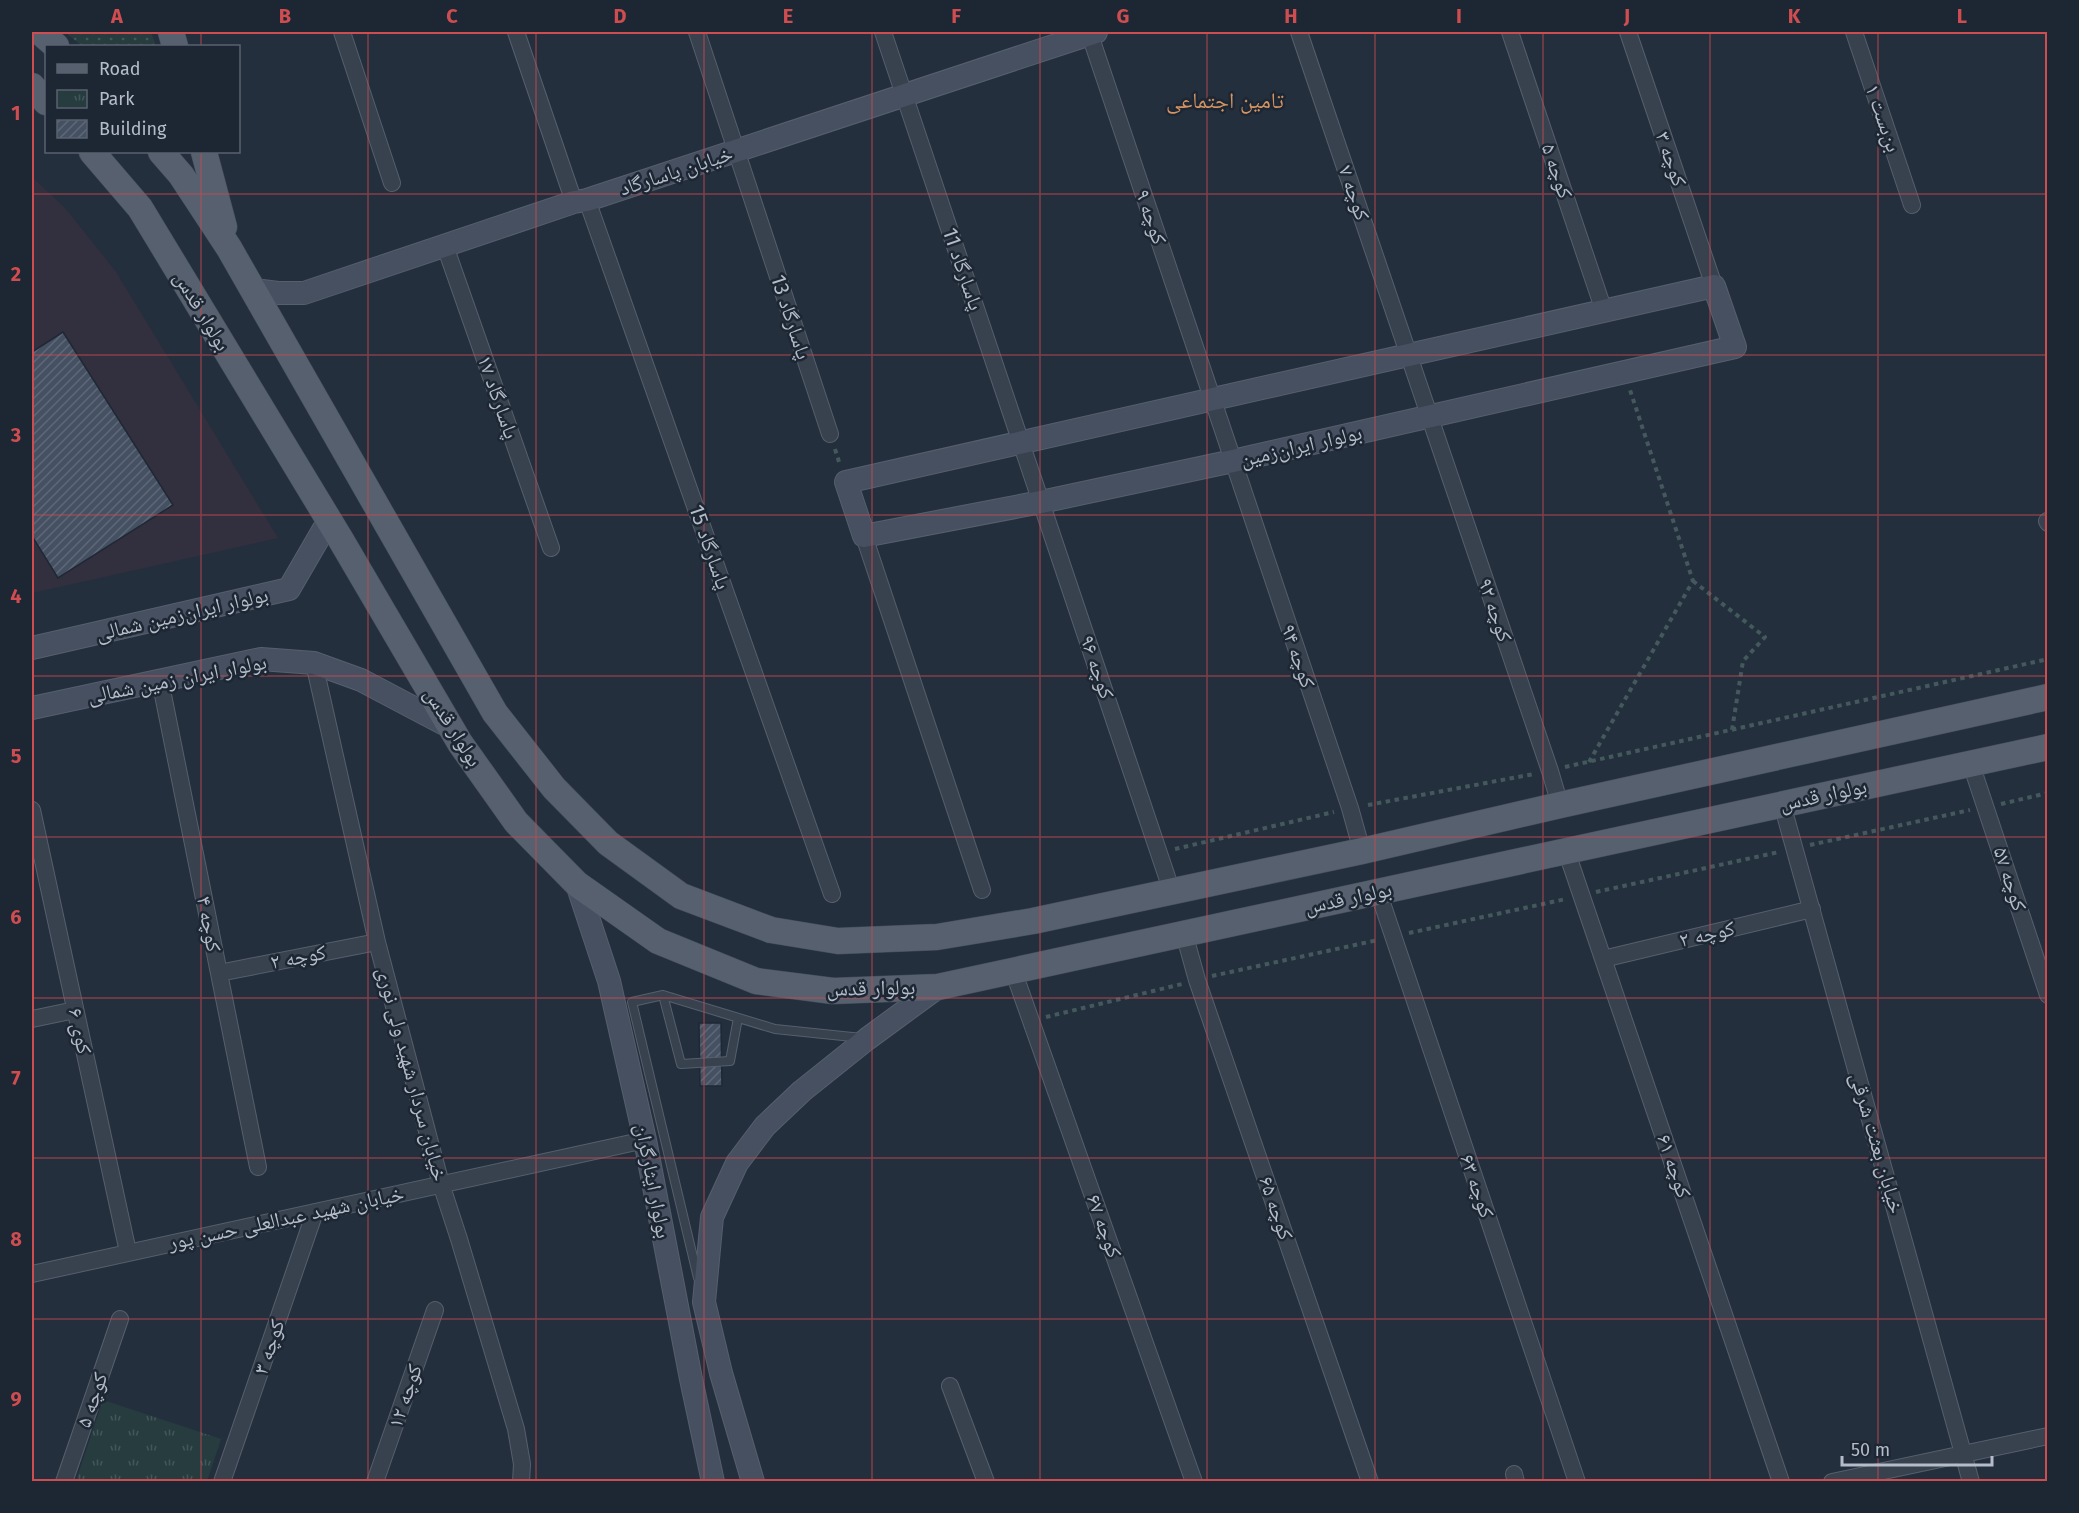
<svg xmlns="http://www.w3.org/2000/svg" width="2079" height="1513" font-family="'Fira Sans','Noto Naskh Arabic',sans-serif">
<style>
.medical{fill:#32303f}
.grass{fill:url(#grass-dots)}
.park{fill:url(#park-tufts)}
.building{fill:url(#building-hatch);stroke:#1f2835;stroke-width:1.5}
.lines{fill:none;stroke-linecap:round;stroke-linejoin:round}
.lane-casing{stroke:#565f6c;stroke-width:10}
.street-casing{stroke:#565f6c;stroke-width:18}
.secondary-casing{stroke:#565f6c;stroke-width:24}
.primary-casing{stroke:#414a57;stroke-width:27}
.path{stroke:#44595c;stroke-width:4;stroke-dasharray:4.5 4.5;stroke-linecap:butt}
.lane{stroke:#38414e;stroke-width:8}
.street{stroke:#38414e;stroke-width:16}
.secondary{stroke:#465061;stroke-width:22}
.primary{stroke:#56606e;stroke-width:26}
.grid{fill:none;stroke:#ce4d50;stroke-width:1.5;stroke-opacity:0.55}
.labels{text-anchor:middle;stroke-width:5;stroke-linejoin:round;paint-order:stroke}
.street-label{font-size:21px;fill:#b4bcc9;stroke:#1d2633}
.neighbourhood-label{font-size:22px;fill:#d59563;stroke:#1d2633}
.neatline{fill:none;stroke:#ce4d50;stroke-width:2}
.grid-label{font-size:20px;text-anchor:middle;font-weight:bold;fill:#ce4d50}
</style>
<defs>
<pattern id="grass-dots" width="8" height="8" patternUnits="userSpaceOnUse" patternTransform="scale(1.5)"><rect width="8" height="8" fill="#263c3f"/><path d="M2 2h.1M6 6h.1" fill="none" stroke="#435659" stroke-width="1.8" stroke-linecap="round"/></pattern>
<pattern id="park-tufts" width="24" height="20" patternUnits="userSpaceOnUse" patternTransform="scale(1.5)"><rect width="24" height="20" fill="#263c3f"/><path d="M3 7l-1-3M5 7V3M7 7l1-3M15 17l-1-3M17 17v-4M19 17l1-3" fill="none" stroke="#435659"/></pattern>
<pattern id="building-hatch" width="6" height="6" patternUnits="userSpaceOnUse" patternTransform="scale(1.5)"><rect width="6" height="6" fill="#455162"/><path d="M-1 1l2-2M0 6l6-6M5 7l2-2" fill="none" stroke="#5d6877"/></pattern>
</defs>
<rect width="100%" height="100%" fill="#242f3e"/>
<path class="medical" d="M32,177L65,208L116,272L278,538L32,593Z"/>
<path class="grass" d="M65,32H151L156,46H82Z"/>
<path class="park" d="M103,1400L221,1439L207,1481H76Z"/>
<path class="building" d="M63,332L173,505L58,578L32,536V352Z
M699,1023H721L722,1086H700Z"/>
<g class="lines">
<defs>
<path id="lane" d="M663,995L681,1064L730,1061L738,1018
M698,1278L632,1002L663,995L775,1029L862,1038"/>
<path id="street" d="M342,32L392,183
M516,32L574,202
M697,32L830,434
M883,32L1172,892
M1089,32L1350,808L1362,851
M1299,32L1550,771L1560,805
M1510,32L1604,311
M1628,32L1714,286
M1854,32L1912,205
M587,200L832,894
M445,246L551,548
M2047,521L2048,523
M864,536L982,890
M314,663L377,942L441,1184L459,1239L516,1429L522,1464L521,1482
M160,680L258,1167
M1971,764L2048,995
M1782,804L1971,1482
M32,810L128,1252
M1566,850L1781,1482
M1378,891L1577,1482
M1184,933L1197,980L1370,1482
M1603,959L1812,909
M1013,970L1194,1482
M219,973L377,942
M32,1019L75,1010
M32,1274L645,1140
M950,1386L986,1482
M1514,1474L1516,1482
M64,1482L120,1319
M222,1482L315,1212
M375,1482L435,1310
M1832,1482L2048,1436"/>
<path id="secondary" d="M1714,286L1735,347L1233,461L1041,502L864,536L846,482Z
M254,290L278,293H304L574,202L587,200L1096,32
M32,648L289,589L329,520
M32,708L261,659L314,663L361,680L452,728
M577,884L609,981L645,1140L691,1379L713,1482
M753,1482L721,1373L704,1302L712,1217L737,1163L765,1126L802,1091L867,1039L938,987"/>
<path id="primary" d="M40,32L56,46
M171,32L175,46
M32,86L46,102
M92,152L140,208L341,540L460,743L516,822L577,884L658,941L756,981L833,991L938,987L2048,747
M161,152L181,175L229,248L495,713L554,788L608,843L681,896L771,930L838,941L937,937L1033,921L1362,851L1560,805L2048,697
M204,152L224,227"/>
</defs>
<use href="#lane" class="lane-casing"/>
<use href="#street" class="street-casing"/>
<use href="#secondary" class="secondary-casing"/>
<use href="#primary" class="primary-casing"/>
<path class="path" d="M835,449L840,465
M1693,581L1765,637L1743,661L1732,730
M1589,762L1693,581L1630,390
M1565,767L2048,659
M2001,804L2048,793
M1368,805L1534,774
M1810,845L1970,810
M1175,849L1334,812
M1596,892L1779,852
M1409,933L1566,899
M1212,976L1378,940
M1046,1017L1182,984"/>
<use href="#lane" class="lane"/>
<use href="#street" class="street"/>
<use href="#secondary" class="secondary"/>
<use href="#primary" class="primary"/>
</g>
<path class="grid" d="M201,32V46M368,32V1482M536,32V1482M704,32V1482M872,32V1482M1040,32V1482M1207,32V1482M1375,32V1482M1543,32V1482M1710,32V1482M1878,32V1482M201,152V1482M32,194H2048M32,355H2048M32,515H2048M32,676H2048M32,837H2048M32,998H2048M32,1158H2048M32,1319H2048"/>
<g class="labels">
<g class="street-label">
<text transform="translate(1883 118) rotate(71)" y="7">بن‌بست ۱</text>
<text transform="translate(1671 159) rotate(71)" y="7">کوچه ۳</text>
<text transform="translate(676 171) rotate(-18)" y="7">خیابان پاسارگاد</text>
<text transform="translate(1557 171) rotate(71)" y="7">کوچه ۵</text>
<text transform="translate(1354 193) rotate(71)" y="7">کوچه ۷</text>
<text transform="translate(1151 217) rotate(71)" y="7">کوچه ۹</text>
<text transform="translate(963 269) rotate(71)" y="7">پاسارگاد 11</text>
<text transform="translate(202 311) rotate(59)" y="7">بولوار قدس</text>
<text transform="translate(791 317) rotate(72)" y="7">پاسارگاد 13</text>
<text transform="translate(498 397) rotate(71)" y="7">پاسارگاد ۱۷</text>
<text transform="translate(1301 446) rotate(-13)" y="7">بولوار ایران‌زمین</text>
<text transform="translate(710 547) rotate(71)" y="7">پاسارگاد 15</text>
<text transform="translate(1495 610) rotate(71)" y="7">کوچه ۹۲</text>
<text transform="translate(182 614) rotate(-13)" y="7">بولوار ایران‌زمین شمالی</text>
<text transform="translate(1298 656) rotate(71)" y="7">کوچه ۹۴</text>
<text transform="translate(1097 667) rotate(71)" y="7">کوچه ۹۶</text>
<text transform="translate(177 679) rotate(-11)" y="7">بولوار ایران زمین شمالی</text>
<text transform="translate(453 727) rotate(58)" y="7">بولوار قدس</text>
<text transform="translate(1823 795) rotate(-12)" y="7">بولوار قدس</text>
<text transform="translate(2010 879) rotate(72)" y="7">کوچه ۵۷</text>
<text transform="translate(1348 898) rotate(-12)" y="7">بولوار قدس</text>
<text transform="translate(209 924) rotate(79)" y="7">کوچه ۴</text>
<text transform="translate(1707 934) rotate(-13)" y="7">کوچه ۲</text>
<text transform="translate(298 957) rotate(-11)" y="7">کوچه ۲</text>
<text transform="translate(871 988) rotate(-1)" y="7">بولوار قدس</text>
<text transform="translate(80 1031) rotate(78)" y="7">کوی ۶</text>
<text transform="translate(412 1074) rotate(75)" y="7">خیابان سردار شهید ولی نوری</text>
<text transform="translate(1877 1143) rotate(74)" y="7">خیابان بعثت شرقی</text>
<text transform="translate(1674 1166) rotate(71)" y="7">کوچه ۶۱</text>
<text transform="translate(653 1181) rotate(79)" y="7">بولوار ایثارگران</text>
<text transform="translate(1477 1186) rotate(71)" y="7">کوچه ۶۳</text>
<text transform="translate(1276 1208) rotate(71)" y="7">کوچه ۶۵</text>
<text transform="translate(286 1218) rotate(-12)" y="7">خیابان شهید عبدالعلی حسن پور</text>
<text transform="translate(1104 1226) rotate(70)" y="7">کوچه ۶۷</text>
<text transform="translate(269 1347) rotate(-71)" y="7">کوچه ۳</text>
<text transform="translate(405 1396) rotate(-71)" y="7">کوچه ۱۲</text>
<text transform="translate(92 1400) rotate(-71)" y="7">کوچه ۵</text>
</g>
<g class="neighbourhood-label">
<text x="1225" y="108">تامین اجتماعی</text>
</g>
</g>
<rect width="2079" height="1513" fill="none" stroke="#1d2633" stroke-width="66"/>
<rect x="45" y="45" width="195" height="108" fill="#1d2633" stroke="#59626f" stroke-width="1.5"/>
<rect x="57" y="64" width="30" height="9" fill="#56606e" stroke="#59626f" stroke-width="1.5"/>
<text x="99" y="75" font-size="18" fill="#b4bcc9">Road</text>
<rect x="57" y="90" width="30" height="18" fill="url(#park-tufts)" stroke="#59626f" stroke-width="1.5"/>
<text x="99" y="105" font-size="18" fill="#b4bcc9">Park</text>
<rect x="57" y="120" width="30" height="18" fill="url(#building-hatch)" stroke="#59626f" stroke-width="1.5"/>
<text x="99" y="135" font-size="18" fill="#b4bcc9">Building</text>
<path d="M1842 1456v9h150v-9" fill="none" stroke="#b4bcc9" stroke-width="3"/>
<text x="1851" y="1456" font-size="18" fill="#b4bcc9" stroke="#1d2633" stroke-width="4.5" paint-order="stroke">50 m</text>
<rect x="33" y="33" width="2013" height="1447" class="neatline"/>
<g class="grid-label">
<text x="117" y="23">A</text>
<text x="285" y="23">B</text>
<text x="452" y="23">C</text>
<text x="620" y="23">D</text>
<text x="788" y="23">E</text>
<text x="956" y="23">F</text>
<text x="1123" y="23">G</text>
<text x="1291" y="23">H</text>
<text x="1459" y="23">I</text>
<text x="1627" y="23">J</text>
<text x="1794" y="23">K</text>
<text x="1962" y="23">L</text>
<text x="16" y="120">1</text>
<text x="16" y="281">2</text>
<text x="16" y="442">3</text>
<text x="16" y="603">4</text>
<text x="16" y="763">5</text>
<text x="16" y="924">6</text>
<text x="16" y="1085">7</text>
<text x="16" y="1246">8</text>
<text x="16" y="1406">9</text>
</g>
</svg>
